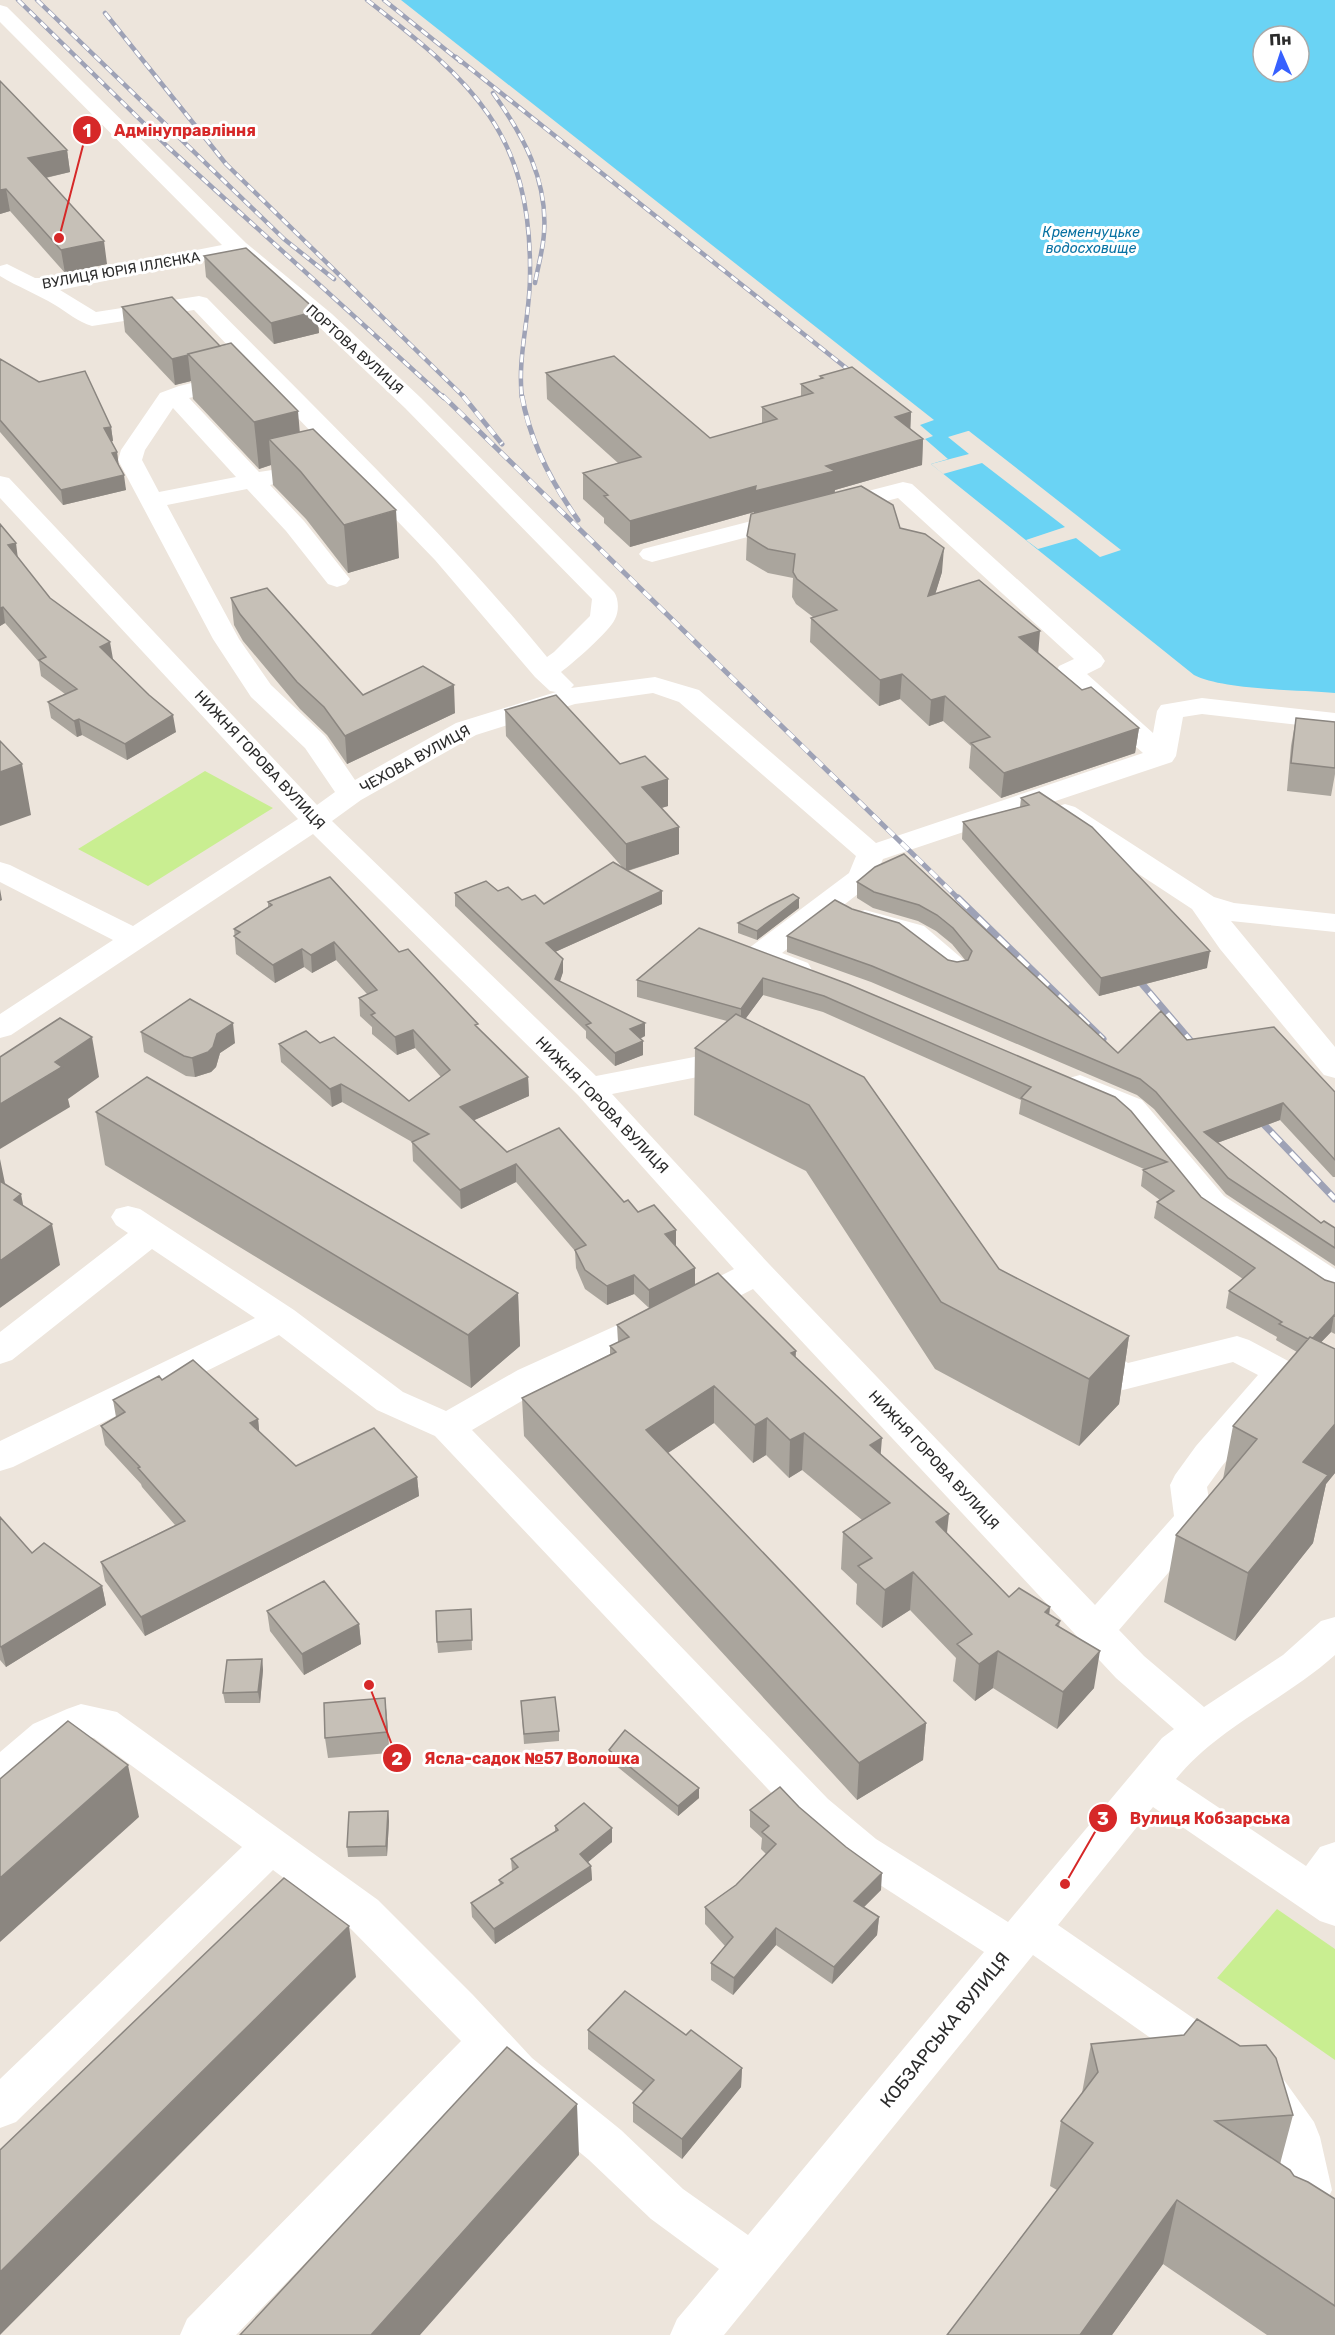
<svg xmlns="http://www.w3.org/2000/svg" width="1335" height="2335" font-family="Rubik,sans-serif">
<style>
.pitch{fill:#c9ee91}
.water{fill:#6ad3f4;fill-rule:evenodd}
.pier{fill:#ede5dc}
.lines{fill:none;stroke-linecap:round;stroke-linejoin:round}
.minor{fill:#fff;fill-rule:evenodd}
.rail-far2-casing{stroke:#9ea2b6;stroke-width:4.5}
.rail-far1-casing{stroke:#9ea2b6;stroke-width:5}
.rail-casing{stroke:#9ea2b6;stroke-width:7}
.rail-far2{stroke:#fff;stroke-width:3;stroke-dasharray:8;stroke-linecap:butt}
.rail-far1{stroke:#fff;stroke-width:4;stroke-dasharray:10;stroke-linecap:butt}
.rail{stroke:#fff;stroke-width:4.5;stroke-dasharray:14;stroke-linecap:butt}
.wall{fill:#aaa59d}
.shaded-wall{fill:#8b8680}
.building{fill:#c6c0b7;stroke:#8b8680;stroke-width:1.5}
.labels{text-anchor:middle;stroke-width:6;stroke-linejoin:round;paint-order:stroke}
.far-water-label{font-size:14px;font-style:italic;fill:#0771a2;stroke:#fff}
.far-street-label{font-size:14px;fill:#2b2b2b;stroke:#fff}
.street-label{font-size:15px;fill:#2b2b2b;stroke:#fff}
.near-street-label{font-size:18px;fill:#2b2b2b;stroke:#fff}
.leader{fill:none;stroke:#d62828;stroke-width:2}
.callout-dot{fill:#d62828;stroke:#fff;stroke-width:2}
.mark-label{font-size:18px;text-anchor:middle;font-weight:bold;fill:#fff}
.callout-label{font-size:16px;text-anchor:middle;font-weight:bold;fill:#d62828;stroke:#fff;stroke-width:6;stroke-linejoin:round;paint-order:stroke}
</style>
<rect width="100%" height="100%" fill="#ede5dc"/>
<path class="pitch" d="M205,771L273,808L148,886L78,849Z
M1277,1909L1335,1949V2060L1217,1978Z"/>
<path class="water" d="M401,0H1335V693C1300,690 1223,690 1194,675L931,464L948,459L925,439L933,436L920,425L934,420ZM1263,36H1299V72H1263Z"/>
<path class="pier" d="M968,431H969L1121,550L1100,557L1076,538L1038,549L1026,540L1065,527L982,463L943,474L931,464L969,454L948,437Z"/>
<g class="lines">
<path class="minor" d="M0,5L7,7L246,243L332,314L421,398L614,592C619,599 619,612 615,619C609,632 573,663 561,672L574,685L571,688L655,677L699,690L876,843L1143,753L1059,678L1056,672L1059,666L1074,659L898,498L652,562L643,559L639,554L643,549L903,482L912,484L1101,655L1105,661L1101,667L1087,674L1153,733L1157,711L1161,705L1202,698L1335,713V729L1202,714L1183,717L1176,756L1172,762L883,859L872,883L782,953L808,963L812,970L808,977L797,979L786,977L749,962L745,955L749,948L849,873L856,856L679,702L653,693L575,704L476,735L361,800L332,821L596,1076L725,1051L737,1050L748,1053L753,1060L748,1067L612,1094L769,1264L1095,1605L1174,1516L1170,1485L1175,1475L1196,1446L1258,1375L1233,1362L1123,1390C1104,1384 1079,1369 1069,1352L1075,1343C1097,1337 1110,1351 1128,1363L1237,1336L1249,1340L1335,1386V1415L1322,1411L1286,1391L1222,1466L1207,1487L1212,1519L1206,1529L1119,1630L1144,1656L1204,1707L1283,1655L1321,1621L1335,1617V1655C1285,1700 1218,1727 1176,1779L1306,1866L1320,1847L1335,1842V1926L1320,1921L1153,1807L1058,1925L1235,2047L1241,2061L1235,2075L1219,2081L1203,2075L1033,1955L724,2335H670L677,2319L719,2269L651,2219L589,2160L500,2086L488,2073L236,2335H180L187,2319L461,2041L348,1926L273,1870L16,2122L0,2128V2079L242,1847L94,1738C59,1733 41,1773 14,1788C10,1790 4,1791 0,1793V1752L33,1724L67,1709L81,1704L117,1712L378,1900L473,1995L532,2058L621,2130L683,2189L748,2235L984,1952L846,1863L800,1823L435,1436L377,1410L279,1335L13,1467L0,1471V1441L255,1318L152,1249L12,1360L0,1364V1332L128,1233L116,1225L111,1217L116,1209L128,1206L140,1209L294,1310L403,1392L446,1411L518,1370L675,1299L734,1269L578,1095L313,834L11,1035L0,1038V1014L113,940L0,882V862L10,865L133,926L298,819L0,498V476L9,478L317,805L335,792L305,748L251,697L213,639L118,460L121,450L160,393L179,386L250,369L194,310L92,326C78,322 67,312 55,305C37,294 18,287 0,276V266L7,264L35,278H53L222,245L0,22ZM234,255L316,324L405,408L592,599L590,616L554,652L547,657C442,529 322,416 207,298L199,296L96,312L60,290ZM261,380L435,560L535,677L550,691L556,692L456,723L355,780L325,736L271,685L239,639L167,505L247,489L286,531L328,584L337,587L346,584L350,579L346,574L304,521L270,485L281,482L284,477L281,472L272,470L259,472L189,398ZM173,408L236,477L159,492L142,460L145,450ZM753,1289L1116,1678L1174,1729L1162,1738L1008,1922L876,1839L828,1799L472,1430L544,1388L699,1317Z
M1065,804L1075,807L1214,897L1234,903L1335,914V932L1231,921L1335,1047V1078L1324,1075L1220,949L1192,909L1055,819L1051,813L1055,807Z
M865,910L924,926L965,961L969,968L965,975C937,982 924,954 904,940C891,931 869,929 854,925L850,919L854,913Z
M1080,1075L1142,1100L1224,1196L1335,1269V1298L1323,1295L1200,1212L1120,1114L1069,1092L1064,1085L1069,1078Z
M1262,2070L1284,2080L1314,2122L1320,2137L1332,2190L1309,2236L1293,2242L1277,2236L1270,2221L1286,2188L1277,2144L1252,2108L1246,2104L1240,2090L1246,2076Z"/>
<defs>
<path id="rail-far2" d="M18,0L169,148L444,398
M37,0L284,239L334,279
M367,0C472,82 532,132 530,276C530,317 517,357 522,398
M384,0L461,62
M105,13L226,164L465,398
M456,57L855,375
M493,93C523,135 548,180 544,233C543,250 538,266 535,283"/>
<path id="rail-far1" d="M443,396L960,900
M463,396L502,444
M522,396C530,442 551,482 578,520"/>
<path id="rail" d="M958,898L1103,1039
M1131,971L1201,1053
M1252,1112L1335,1199"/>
</defs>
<use href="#rail-far2" class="rail-far2-casing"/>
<use href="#rail-far1" class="rail-far1-casing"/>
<use href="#rail" class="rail-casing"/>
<use href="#rail-far2" class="rail-far2"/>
<use href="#rail-far1" class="rail-far1"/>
<use href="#rail" class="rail"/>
</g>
<path class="wall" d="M0,81L67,150L70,172L46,178L107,264L65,273L10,211L0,214Z
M204,256L317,311L319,333L274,344L206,277Z
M122,307L300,432L399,558L348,573L306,519L273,485L271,465L259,469L193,399L191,381L175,385L125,332Z
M0,359L111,427L113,441L111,442L117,452L118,464L126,490L63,505L0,432Z
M546,373L710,438L762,423V407L801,396V384L820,379V376L911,412L910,429L923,439L922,465L835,490L834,493L900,528L942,572L935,594L1038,653L1082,690L1139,728L1135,753L1001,798L969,768L971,746L943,721L929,726L900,699L879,706L810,642L811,618L813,617L796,604L792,597L793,578L768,573L746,560L747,536L754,512L630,547L604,523V518L583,499V473L618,463L547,399Z
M0,524L18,558L50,598L113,659L176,732L127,760L82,735L77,737L51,718L48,702L65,694L41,676L39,662L5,623L0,626Z
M231,598L363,695L455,713L347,764L327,735L300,709L243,641L234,625Z
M505,710L620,764L668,806L661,808L679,854L628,871L662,904L555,952L563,959V972L560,981L645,1036L640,1039L643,1055L615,1066L586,1038V1031L455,906V893L498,891L522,900L544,904L624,869L506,736Z
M1296,718L1335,722V774L1331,796L1287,791L1291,746Z
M1021,798L1207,968L1099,996L962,839L963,822L1020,807Z
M875,867L1118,1053L1187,1040L1335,1092V1177H1333L1280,1120L1217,1143L1321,1223L1335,1228V1266L1226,1194L1154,1109L1137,1095L871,982L787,952V936L957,962L966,961L952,944L936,931L918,921L873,908L857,898V882Z
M799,898V908L757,940L738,933V923Z
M268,902L399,952L478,1028L528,1077L529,1096L474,1120L507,1152L624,1202L638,1212L676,1246L695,1268V1285L796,1358L881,1454L947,1533L1009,1597L1050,1607L1049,1615L1060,1621L1059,1627L1094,1688L1057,1729L993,1688L975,1701L953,1681L956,1658L910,1610L882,1628L856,1604L857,1584L841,1569L843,1532L862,1520L802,1470L789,1478L766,1455L753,1463L714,1423L668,1453L926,1723L923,1760L857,1800L524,1436L522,1398L610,1354V1346L618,1342L617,1325L649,1308L634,1294L607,1305L585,1289L576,1268L575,1251L516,1182L461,1209L413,1161L412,1142L342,1102L332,1107L281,1062L279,1044L320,1043L409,1101L441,1077L415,1048L397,1055L372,1034V1027L360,1016L359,998L367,994L336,960L312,973L304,967L275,983L236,954L234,929L268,908Z
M699,928L1115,1097L1201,1197L1325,1280L1335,1283V1334L1331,1332L1321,1342L1335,1349V1473L1326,1484L1313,1543L1235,1641L1164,1602L1176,1535L1223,1479L1233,1426L1297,1352L1276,1340L1277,1337L1226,1308L1229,1291L1243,1279L1154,1218L1157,1202L1160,1200L1141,1186L1143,1170L1144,1169L1019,1114L1021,1100L823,1012L763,995L745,1019L999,1269L1129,1336L1119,1404L1079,1446L935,1369L806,1171L694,1115L695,1048L727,1021L637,997V980Z
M141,1032L235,1043L220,1053L216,1067L211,1072L195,1077L186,1076L144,1052Z
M96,1112L518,1293L520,1346L471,1388L105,1165Z
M162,1380L258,1419L259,1432L296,1466L417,1477L419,1496L145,1636L105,1581L101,1562L175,1525L142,1487L141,1484L105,1445L101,1426L116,1417L113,1400Z
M0,1517L32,1553L102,1586L106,1605L6,1667L0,1660Z
M471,1609L472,1650L438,1653L437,1642Z
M267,1611L359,1624L361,1644L304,1675L270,1631Z
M262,1659L263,1670L260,1703H225L223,1693Z
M521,1701L559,1731V1741L524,1744Z
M387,1718L389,1753L328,1758L325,1738Z
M609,1750L699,1788V1798L678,1816L609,1760Z
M750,1810L881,1890L864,1907L879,1917L877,1935L832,1984L776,1945L733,1995L711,1980V1963L725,1946L705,1924V1907L736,1885L766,1854L761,1849L762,1838L750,1827Z
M388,1811L389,1821L387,1856L348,1857L347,1847Z
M555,1826L612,1828V1842L588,1862L591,1866L592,1880L495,1944L472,1917L471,1903L500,1885L499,1880L512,1871L511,1859L555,1832Z
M588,2030L686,2035L742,2068L741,2087L682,2159L633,2122V2103L644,2092L588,2049Z
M1091,2044L1293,2115L1280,2164L1294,2176L1335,2199V2335H1267L1163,2264L1112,2335H947L1057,2190L1050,2186L1061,2121L1082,2093Z"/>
<path class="shaded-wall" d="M67,150L70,172L31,181L28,158Z
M6,189L10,211L0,214V190Z
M104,241L107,264L65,273L61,250Z
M317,311L319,333L274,344L271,323Z
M188,355L191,381L175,385L172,359Z
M298,411L302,458L269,439L271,465L259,469L254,422Z
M911,412L910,438L895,417Z
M111,427L113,441L106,442L104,428Z
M923,439L922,465L835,490L834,497L754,518V512L630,547V521Z
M117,452L119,467L112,453Z
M124,475L126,490L63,505L61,490Z
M396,510L399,558L348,573L344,525Z
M16,543L18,559L8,545Z
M944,548L942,572L927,621L928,596Z
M3,607L5,623L0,626V608Z
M1040,631L1038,656L1019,637Z
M110,642L113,659L103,663L100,647Z
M902,674L900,699L879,706L880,680Z
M454,685L455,713L347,764L345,736Z
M945,696L943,721L929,726L931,700Z
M173,715L176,732L127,760L125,744Z
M79,719L82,735L77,737L74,721Z
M1139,728L1135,753L1001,798L1004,773Z
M22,764L31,815L0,826V772Z
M668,779V806L642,814V787Z
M679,827V854L626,871V844Z
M0,889L2,900L0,901Z
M662,891V904L546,956V943Z
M799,898V908L757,940V931Z
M334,942L336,960L312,973L311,955Z
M302,949L304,967L275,983L273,965Z
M1210,951L1207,968L1099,996L1101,978Z
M563,959V972L557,990L555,979Z
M763,978V995L741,1025V1009Z
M233,1023L235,1043L220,1053L216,1067L211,1072L195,1077L192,1058L217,1034Z
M645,1023V1036L630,1043V1029Z
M413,1030L415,1048L397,1055L395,1037Z
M92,1037L99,1077L68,1099L70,1107L0,1149V1104L55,1062Z
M643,1041V1055L615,1066V1053Z
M528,1077L529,1096L461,1126L460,1107Z
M341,1084L342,1102L332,1107L330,1089Z
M1283,1103L1280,1120L1203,1148L1204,1132Z
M0,1159L7,1193L0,1197Z
M516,1164V1182L461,1209L460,1190Z
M21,1194L29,1235L14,1200Z
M52,1224L60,1265L0,1308V1261Z
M676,1230V1248L665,1234Z
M695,1268V1286L649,1308V1290Z
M634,1275V1294L607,1305V1286Z
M518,1293L520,1346L471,1388L468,1335Z
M1334,1315L1331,1332L1307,1357L1311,1340Z
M1129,1336L1119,1404L1079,1446L1089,1379Z
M796,1351L794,1388L791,1353Z
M714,1386V1423L646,1467V1430Z
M767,1418L766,1455L753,1463L755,1425Z
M258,1419L260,1439L250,1423Z
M1335,1424V1473L1326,1484L1313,1543L1235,1641L1248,1573L1303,1462Z
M804,1433L802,1470L789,1478L790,1440Z
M882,1438L879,1475L870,1445Z
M417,1477L419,1496L145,1636L141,1617Z
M949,1514L945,1551L936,1522Z
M913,1572L910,1610L882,1628L885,1590Z
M102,1586L106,1605L6,1667L1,1647Z
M1050,1607L1045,1644V1612Z
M359,1624L361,1644L304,1675L302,1654Z
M998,1651L993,1688L975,1701L979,1664Z
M1100,1651L1094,1688L1057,1729L1063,1692Z
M262,1659L263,1670L260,1703L258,1692Z
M385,1698L387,1718L389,1753L387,1732Z
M926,1723L923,1760L857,1800L859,1763Z
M128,1765L139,1817L0,1942V1878Z
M699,1788V1798L678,1816V1806Z
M388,1811L389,1821L387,1856L386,1846Z
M612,1828V1842L581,1868L580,1854Z
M591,1866L592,1880L495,1944L494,1929Z
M882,1873L881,1890L853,1918L854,1901Z
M879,1917L877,1935L832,1984L834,1967Z
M349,1926L356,1977L0,2335V2272Z
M776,1928V1945L733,1995L734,1978Z
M742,2068L741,2087L682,2159V2139Z
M577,2104L579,2155L420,2335H371Z
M1177,2200L1163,2264L1112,2335H1080Z"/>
<path class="building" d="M0,81L67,150L28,158L104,241L61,250L6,189L0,190Z
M246,248L317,311L271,323L204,256Z
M172,297L220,346L188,354V355L172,359L122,307Z
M231,343L298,411L254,422L188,354Z
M614,356L710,438L777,419L762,407L813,393L801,384L823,378L820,376L852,367L911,412L895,417L923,439L826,466L835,471L755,491L756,486L630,521L604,496L608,495L583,473L641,457L546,373Z
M0,359L39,382L85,371L111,427L104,428L117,452L112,453L124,475L61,490L0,420Z
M313,429L396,510L344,525L301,472L269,439Z
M861,486L893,505L900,528L925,534L944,548L928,596L979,580L1040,631L1019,637L1082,690L1091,687L1139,728L1004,773L971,743L990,737L945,696L931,700L902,674L880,680L811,618L837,610L797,579L793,572L795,554L768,549L747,536L751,514Z
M0,524L16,543L8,545L50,598L110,642L100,647L149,695L173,715L125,744L79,719L74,721L48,702L77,689L39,660L46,657L3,607L0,608Z
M267,588L363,695L423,666L454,685L345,736L324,707L297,682L240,614L231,598Z
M556,695L620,764L645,756L668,779L642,787L679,827L626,844L505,710Z
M1296,718L1335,722V768L1291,763Z
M0,741L22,764L0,772Z
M1039,792L1092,827L1210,951L1101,978L963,822L1029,805L1021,798Z
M904,854L1118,1053L1161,1011L1187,1040L1274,1027L1335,1092V1160L1283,1103L1204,1132L1321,1223L1324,1221L1335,1228V1248L1228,1178L1156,1092L1140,1079L872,966L787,936L835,900L852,909L899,923L948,960L957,962L968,960L972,951L953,928L937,915L919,905L874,892L857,882L875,867Z
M613,862L662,891L546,943L563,959L555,979L645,1023L630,1029L643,1041L615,1053L586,1025L591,1023L455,893L486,881L498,891L508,887L522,900L535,895L544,904Z
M330,877L399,952L408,949L478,1024L475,1025L528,1077L460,1107L507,1152L559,1128L624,1202L628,1200L638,1212L654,1205L676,1230L665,1234L695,1268L649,1290L634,1275L607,1286L585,1270L575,1250L586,1245L516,1164L460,1190L412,1142L429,1134L341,1084L330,1089L279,1044L306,1031L320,1043L334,1037L409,1101L450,1070L413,1030L395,1037L371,1015L375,1013L359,998L377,990L334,942L311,955L302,949L273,965L234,936L240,932L234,929L272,905L268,902Z
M793,894L799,898L757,931L738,923L771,905Z
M699,928L848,984L1115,1097L1131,1111L1201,1197L1325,1280L1335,1283V1316L1334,1315L1313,1338L1310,1337L1308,1339L1279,1324L1282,1322L1229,1291L1255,1268L1157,1202L1174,1191L1143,1170L1167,1162L1021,1098L1031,1087L824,996L763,978L741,1009L637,980Z
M190,999L233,1023L217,1034L213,1047L208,1052L192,1058L184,1056L141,1032Z
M736,1014L864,1077L999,1269L1129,1336L1089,1379L941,1302L809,1105L695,1048Z
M60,1018L92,1037L55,1062L62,1067L0,1104V1057Z
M147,1077L518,1293L468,1335L96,1112Z
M0,1181L21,1194L14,1200L52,1224L0,1261Z
M718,1273L796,1351L791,1353L882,1438L870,1445L949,1514L936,1522L1009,1597L1019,1588L1050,1607L1045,1612L1060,1621L1056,1625L1100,1651L1063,1692L998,1651L979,1664L957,1644L972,1634L913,1572L885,1590L858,1566L872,1558L843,1532L890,1503L804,1433L790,1440L767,1418L755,1425L714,1386L646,1430L926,1723L859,1763L522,1398L616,1352L610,1346L629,1337L617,1325Z
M1310,1337L1335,1349V1424L1303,1462L1328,1475L1248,1573L1176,1535L1257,1439L1233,1426Z
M193,1360L258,1419L250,1423L296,1466L374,1428L417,1477L141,1617L101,1562L185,1521L138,1468L140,1467L101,1426L125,1412L113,1400L159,1376L162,1380Z
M0,1517L32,1553L44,1543L102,1586L1,1647L0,1646Z
M324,1581L359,1624L302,1654L267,1611Z
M471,1609L472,1640L437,1642L436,1611Z
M262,1659L258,1692L223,1693L227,1660Z
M555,1697L559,1731L524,1734L521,1701Z
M385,1698L387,1732L325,1738L324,1703Z
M68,1721L128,1765L0,1878V1779Z
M625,1730L699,1788L678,1806L609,1750Z
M780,1787L799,1807L846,1847L882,1873L854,1901L879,1917L834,1967L776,1928L734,1978L711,1963L733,1937L705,1907L736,1885L776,1844L762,1832L769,1826L750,1810Z
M584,1803L612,1828L580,1854L591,1866L494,1929L471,1903L503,1883L499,1880L518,1867L511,1859L558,1830L555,1826Z
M388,1811L386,1846L347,1847L349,1812Z
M284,1878L349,1926L0,2272V2150Z
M625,1991L686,2035L691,2030L742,2068L682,2139L633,2103L654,2080L588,2030Z
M1197,2019L1240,2046L1266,2045L1276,2058L1293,2115L1215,2121L1290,2170L1294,2176L1308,2182L1335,2199V2306L1177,2200L1080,2335H947L1093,2143L1061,2121L1098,2072L1091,2044L1184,2035Z
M507,2047L577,2104L371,2335H240Z"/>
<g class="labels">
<g class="far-water-label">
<text x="1091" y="237">Кременчуцьке<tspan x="1091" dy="16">водосховище</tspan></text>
</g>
<g class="far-street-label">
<text transform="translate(121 270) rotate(-10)" y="5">ВУЛИЦЯ ЮРІЯ ІЛЛЄНКА</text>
<text transform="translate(355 349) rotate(42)" y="5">ПОРТОВА ВУЛИЦЯ</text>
</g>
<g class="street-label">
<text transform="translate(415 759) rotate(-29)" y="5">ЧЕХОВА ВУЛИЦЯ</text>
<text transform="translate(260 760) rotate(47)" y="5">НИЖНЯ ГОРОВА ВУЛИЦЯ</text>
<text transform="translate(602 1105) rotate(46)" y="5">НИЖНЯ ГОРОВА ВУЛИЦЯ</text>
<text transform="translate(934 1460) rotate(47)" y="5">НИЖНЯ ГОРОВА ВУЛИЦЯ</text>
</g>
<g class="near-street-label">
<text transform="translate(945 2030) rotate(-51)" y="6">КОБЗАРСЬКА ВУЛИЦЯ</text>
</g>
</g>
<path class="leader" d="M59 238L87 130M369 1685L397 1758M1065 1884L1103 1818"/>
<g class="callout-dot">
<circle cx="59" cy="238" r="6"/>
<circle cx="369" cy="1685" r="6"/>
<circle cx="1065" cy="1884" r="6"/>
<circle cx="87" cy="130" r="15"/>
<circle cx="397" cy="1758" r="15"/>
<circle cx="1103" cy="1818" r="15"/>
</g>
<g class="mark-label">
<text x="87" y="137">1</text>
<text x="397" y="1765">2</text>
<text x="1103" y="1825">3</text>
</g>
<g class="callout-label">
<text x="185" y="136">Адмінуправління</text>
<text x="532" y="1764">Ясла-садок №57 Волошка</text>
<text x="1210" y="1824">Вулиця Кобзарська</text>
</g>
<g transform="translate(1281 54) rotate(357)"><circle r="28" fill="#ffffff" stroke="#aaaaaa" stroke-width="1.5"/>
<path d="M0-4.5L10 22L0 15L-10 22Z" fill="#3761ff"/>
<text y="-9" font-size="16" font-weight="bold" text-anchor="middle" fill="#2b2b2b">Пн</text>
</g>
</svg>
